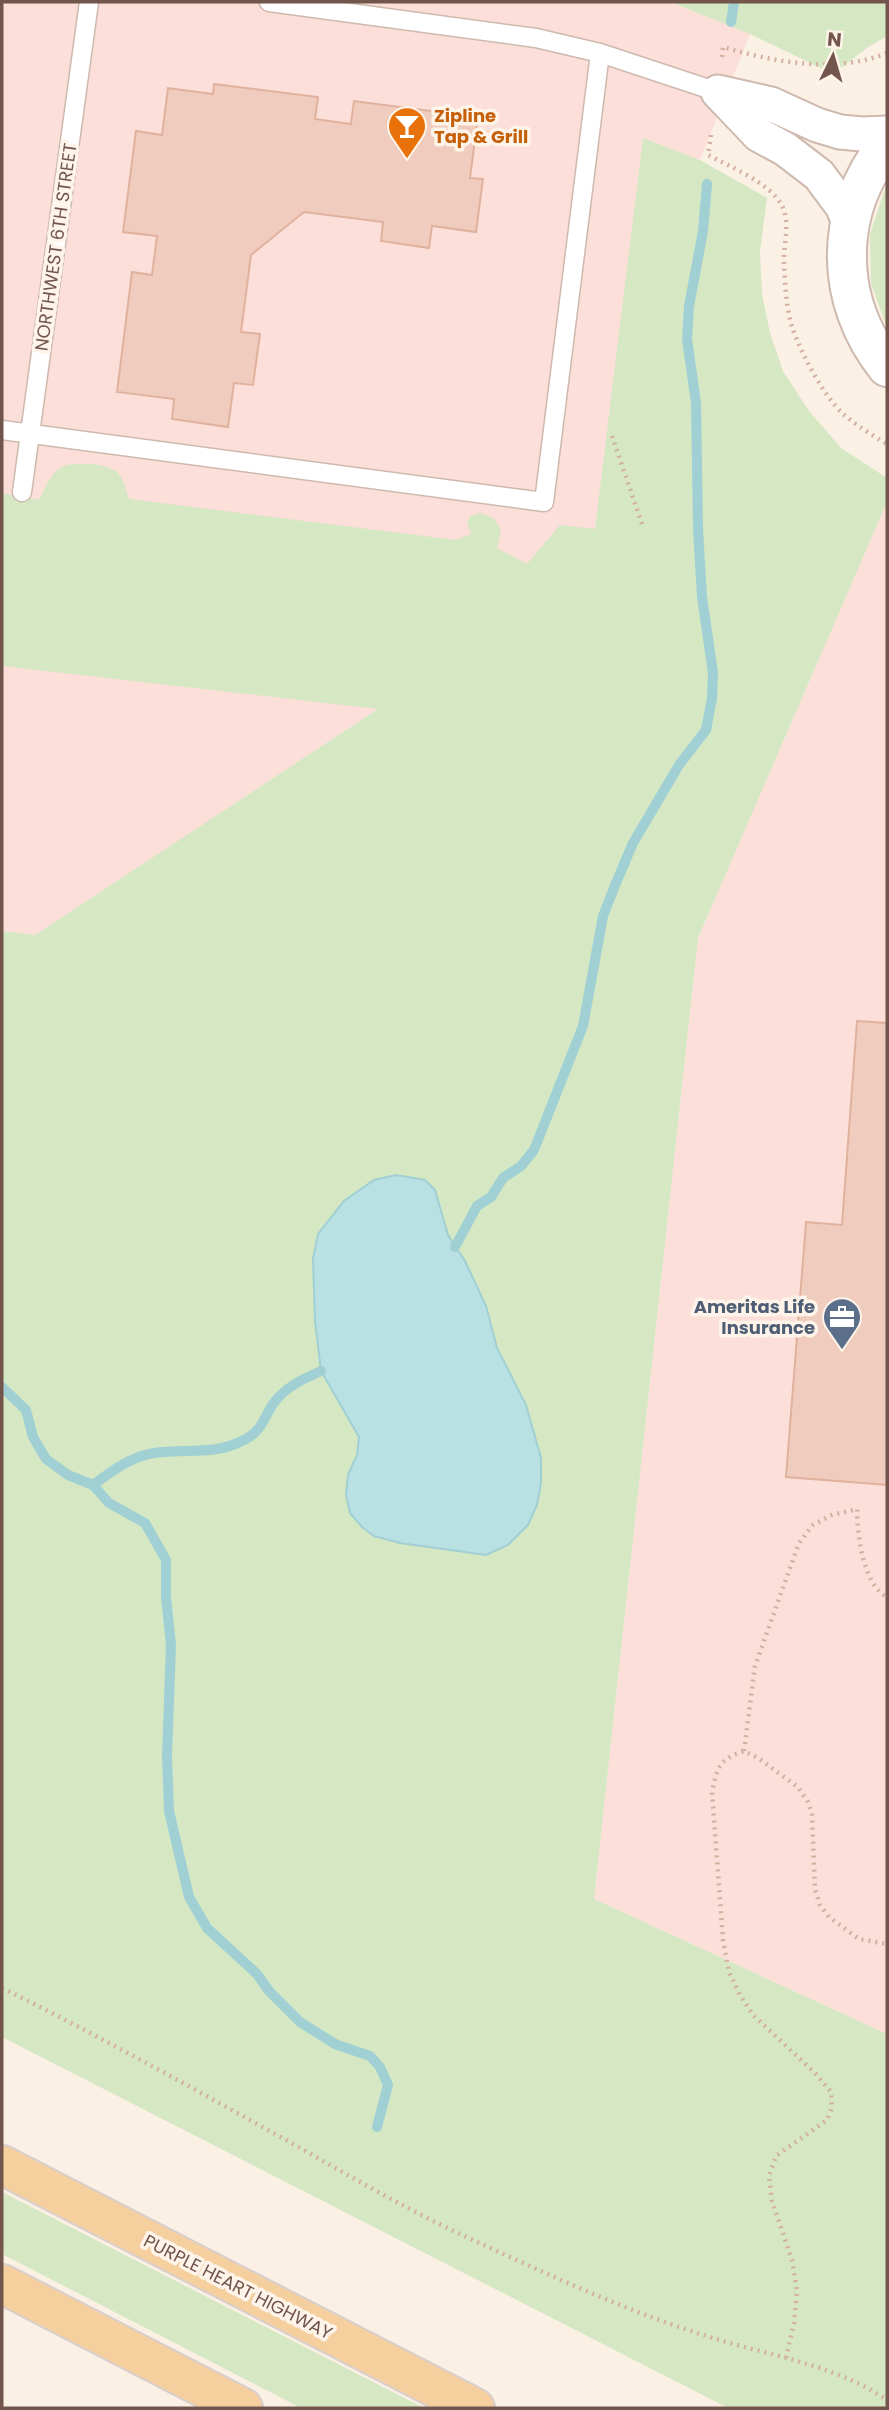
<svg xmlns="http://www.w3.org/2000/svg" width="889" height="2410" font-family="Poppins,sans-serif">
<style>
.commercial{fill:#fbdfd8}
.green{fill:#d5e7c3}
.water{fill:#b9e0e3;stroke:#a0d0d4;stroke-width:2}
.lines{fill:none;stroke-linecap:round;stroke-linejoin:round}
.stream{stroke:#a0d0d4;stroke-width:10}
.building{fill:#efccbd;stroke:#e0b29e;stroke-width:2}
.service-casing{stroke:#ceb9ae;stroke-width:21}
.minor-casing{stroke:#ceb9ae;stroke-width:37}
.tertiary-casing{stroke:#ceb9ae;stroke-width:42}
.primary-casing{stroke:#d8cfcd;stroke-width:42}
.path{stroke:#d3b0a0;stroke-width:4.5;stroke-dasharray:2 5;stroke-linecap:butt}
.service{stroke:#fff;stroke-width:18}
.minor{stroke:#fff;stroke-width:33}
.tertiary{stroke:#fff;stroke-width:38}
.primary{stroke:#f6cf9f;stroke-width:38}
.labels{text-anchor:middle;stroke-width:7;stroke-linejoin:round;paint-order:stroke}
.food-label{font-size:18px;font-weight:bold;fill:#c56008;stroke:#fef4e9;text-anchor:start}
.street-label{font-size:18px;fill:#72554b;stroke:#fef4e9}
.service-label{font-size:18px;font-weight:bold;fill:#4e5e75;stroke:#fef4e9;text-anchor:end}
</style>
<rect width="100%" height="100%" fill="#fbf0e4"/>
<path class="commercial" d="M2,2H670L750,34L700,160L644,139L590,570L35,935L2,931Z
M887,502V2034L594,1899L698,938Z"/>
<path class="green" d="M670,2H887V36L868,47L833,74L750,34Z
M643,138L700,160L767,198L760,251L762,294L770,333L783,371L809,411L841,448L887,478V502L698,938L594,1899L887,2034V2408H728L2,2037V931L35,935L378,709L2,666V493L39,500C45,489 49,476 60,468C72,461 108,463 118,473C124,479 126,491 129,499L456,540L471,534L467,522L471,516L480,513L494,518L501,530L497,548L527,564L560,525L595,529Z
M887,183V328L871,283L870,234Z
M2,2192L424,2408H301L2,2254Z"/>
<path class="water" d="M396,1175L425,1180L435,1190L448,1235L465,1261L486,1306L497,1348L526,1405L541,1458V1483L537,1505L528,1525L508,1545L486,1555L400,1543L374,1536L362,1527L350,1513L346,1495L348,1475L357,1455L359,1437L321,1371L315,1321L313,1259L318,1234L344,1201L374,1180Z"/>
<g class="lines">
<path class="stream" d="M731,22L734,2
M455,1247L477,1206L491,1197L503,1178L521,1166L534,1150L583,1026L603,916L616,883L633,843L679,765L706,730L712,698L713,673L702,597L698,529L696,403L687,339L689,306L703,231L707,184
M2,1387L26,1410L33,1437L46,1459L68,1475L93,1485L109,1503L145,1523L166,1560V1597L171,1645L167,1756L169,1811L189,1897L207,1928L257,1974L269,1991L300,2022L335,2044L370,2056L380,2067L388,2085L377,2127
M93,1485C112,1471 130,1457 154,1453C186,1448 214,1456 244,1440C261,1432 264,1418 273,1404C285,1387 303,1379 321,1371"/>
</g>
<path class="building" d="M214,84L318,97L315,119L351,124L354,101L478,117L470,178L483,179L476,232L432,226L429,248L381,241L383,222L304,212L251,255L241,332L260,334L253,385L234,383L228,427L172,419L174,399L117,392L132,272L152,275L157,236L123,232L136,131L162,135L168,88L213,94Z
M857,1021L887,1023V1485L786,1477L806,1222L842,1225Z"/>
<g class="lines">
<defs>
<path id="service" d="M269,2L536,38L600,53L718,92
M2,430L544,502L600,53
M22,492L89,2"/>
<path id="minor" d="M718,92L759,135L785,149L819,175L842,206L849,222
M718,92L771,104L817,125L840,132L862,134L887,133"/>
<path id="tertiary" d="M887,145C833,212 834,301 887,367"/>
<path id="primary" d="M2,2165L475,2408
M2,2284L243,2408"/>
</defs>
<use href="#service" class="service-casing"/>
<use href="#minor" class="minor-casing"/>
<use href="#tertiary" class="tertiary-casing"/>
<use href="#primary" class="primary-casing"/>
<path class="path" d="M722,57L723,47C775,62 835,74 887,53
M711,135L708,155C729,166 772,184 782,206C791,224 783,244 784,263C785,284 786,307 792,327C801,353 823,395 843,414C856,425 872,435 887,444
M612,436L642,524
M744,1751L755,1666L799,1543L813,1525L832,1515L857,1509C857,1534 863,1585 887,1597
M2,1988C98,2035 192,2088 286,2140C348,2175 409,2211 473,2240C551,2276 631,2313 713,2338C771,2356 836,2365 887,2400
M786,2358L794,2323L797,2291L792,2260L772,2201L769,2176L776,2156L827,2120L832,2107L831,2092L815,2073L753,2015L740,1995L729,1972L723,1940L712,1792C717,1768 719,1759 744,1751L758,1758L798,1787L808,1802L812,1815L815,1890L820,1905L829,1917L859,1939L887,1944"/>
<use href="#service" class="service"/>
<use href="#minor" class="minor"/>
<use href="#tertiary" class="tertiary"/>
<use href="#primary" class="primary"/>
</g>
<defs>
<symbol id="bar-pin" viewBox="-11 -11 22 30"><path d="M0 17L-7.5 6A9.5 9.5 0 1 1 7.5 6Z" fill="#e8710a" stroke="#fef4e9"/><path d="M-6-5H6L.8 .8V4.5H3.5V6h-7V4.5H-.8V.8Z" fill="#fff"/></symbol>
<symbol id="office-pin" viewBox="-11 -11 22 30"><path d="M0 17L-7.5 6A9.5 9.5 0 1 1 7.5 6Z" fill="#5c6f8a" stroke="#fef4e9"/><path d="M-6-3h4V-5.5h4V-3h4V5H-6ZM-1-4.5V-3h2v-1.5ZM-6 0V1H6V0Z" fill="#fff"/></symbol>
</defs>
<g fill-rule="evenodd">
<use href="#bar-pin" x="385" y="104" width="44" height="60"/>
<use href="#office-pin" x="820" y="1295" width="44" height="60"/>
</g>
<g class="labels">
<g class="food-label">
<text x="434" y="122">Zipline<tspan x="434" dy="21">Tap &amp; Grill</tspan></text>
</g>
<g class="street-label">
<text transform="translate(56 247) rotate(-82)" y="6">NORTHWEST 6TH STREET</text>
<text transform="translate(238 2287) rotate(27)" y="6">PURPLE HEART HIGHWAY</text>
</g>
<g class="service-label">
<text x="815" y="1313">Ameritas Life<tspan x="815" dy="21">Insurance</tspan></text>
</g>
</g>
<rect width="889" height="2410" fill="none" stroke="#72554b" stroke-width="7"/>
<g transform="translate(833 56) rotate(5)" stroke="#fef4e9" stroke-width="5" paint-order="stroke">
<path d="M0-5L12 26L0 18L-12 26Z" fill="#72554b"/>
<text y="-10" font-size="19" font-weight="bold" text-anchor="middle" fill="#72554b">N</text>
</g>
</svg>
